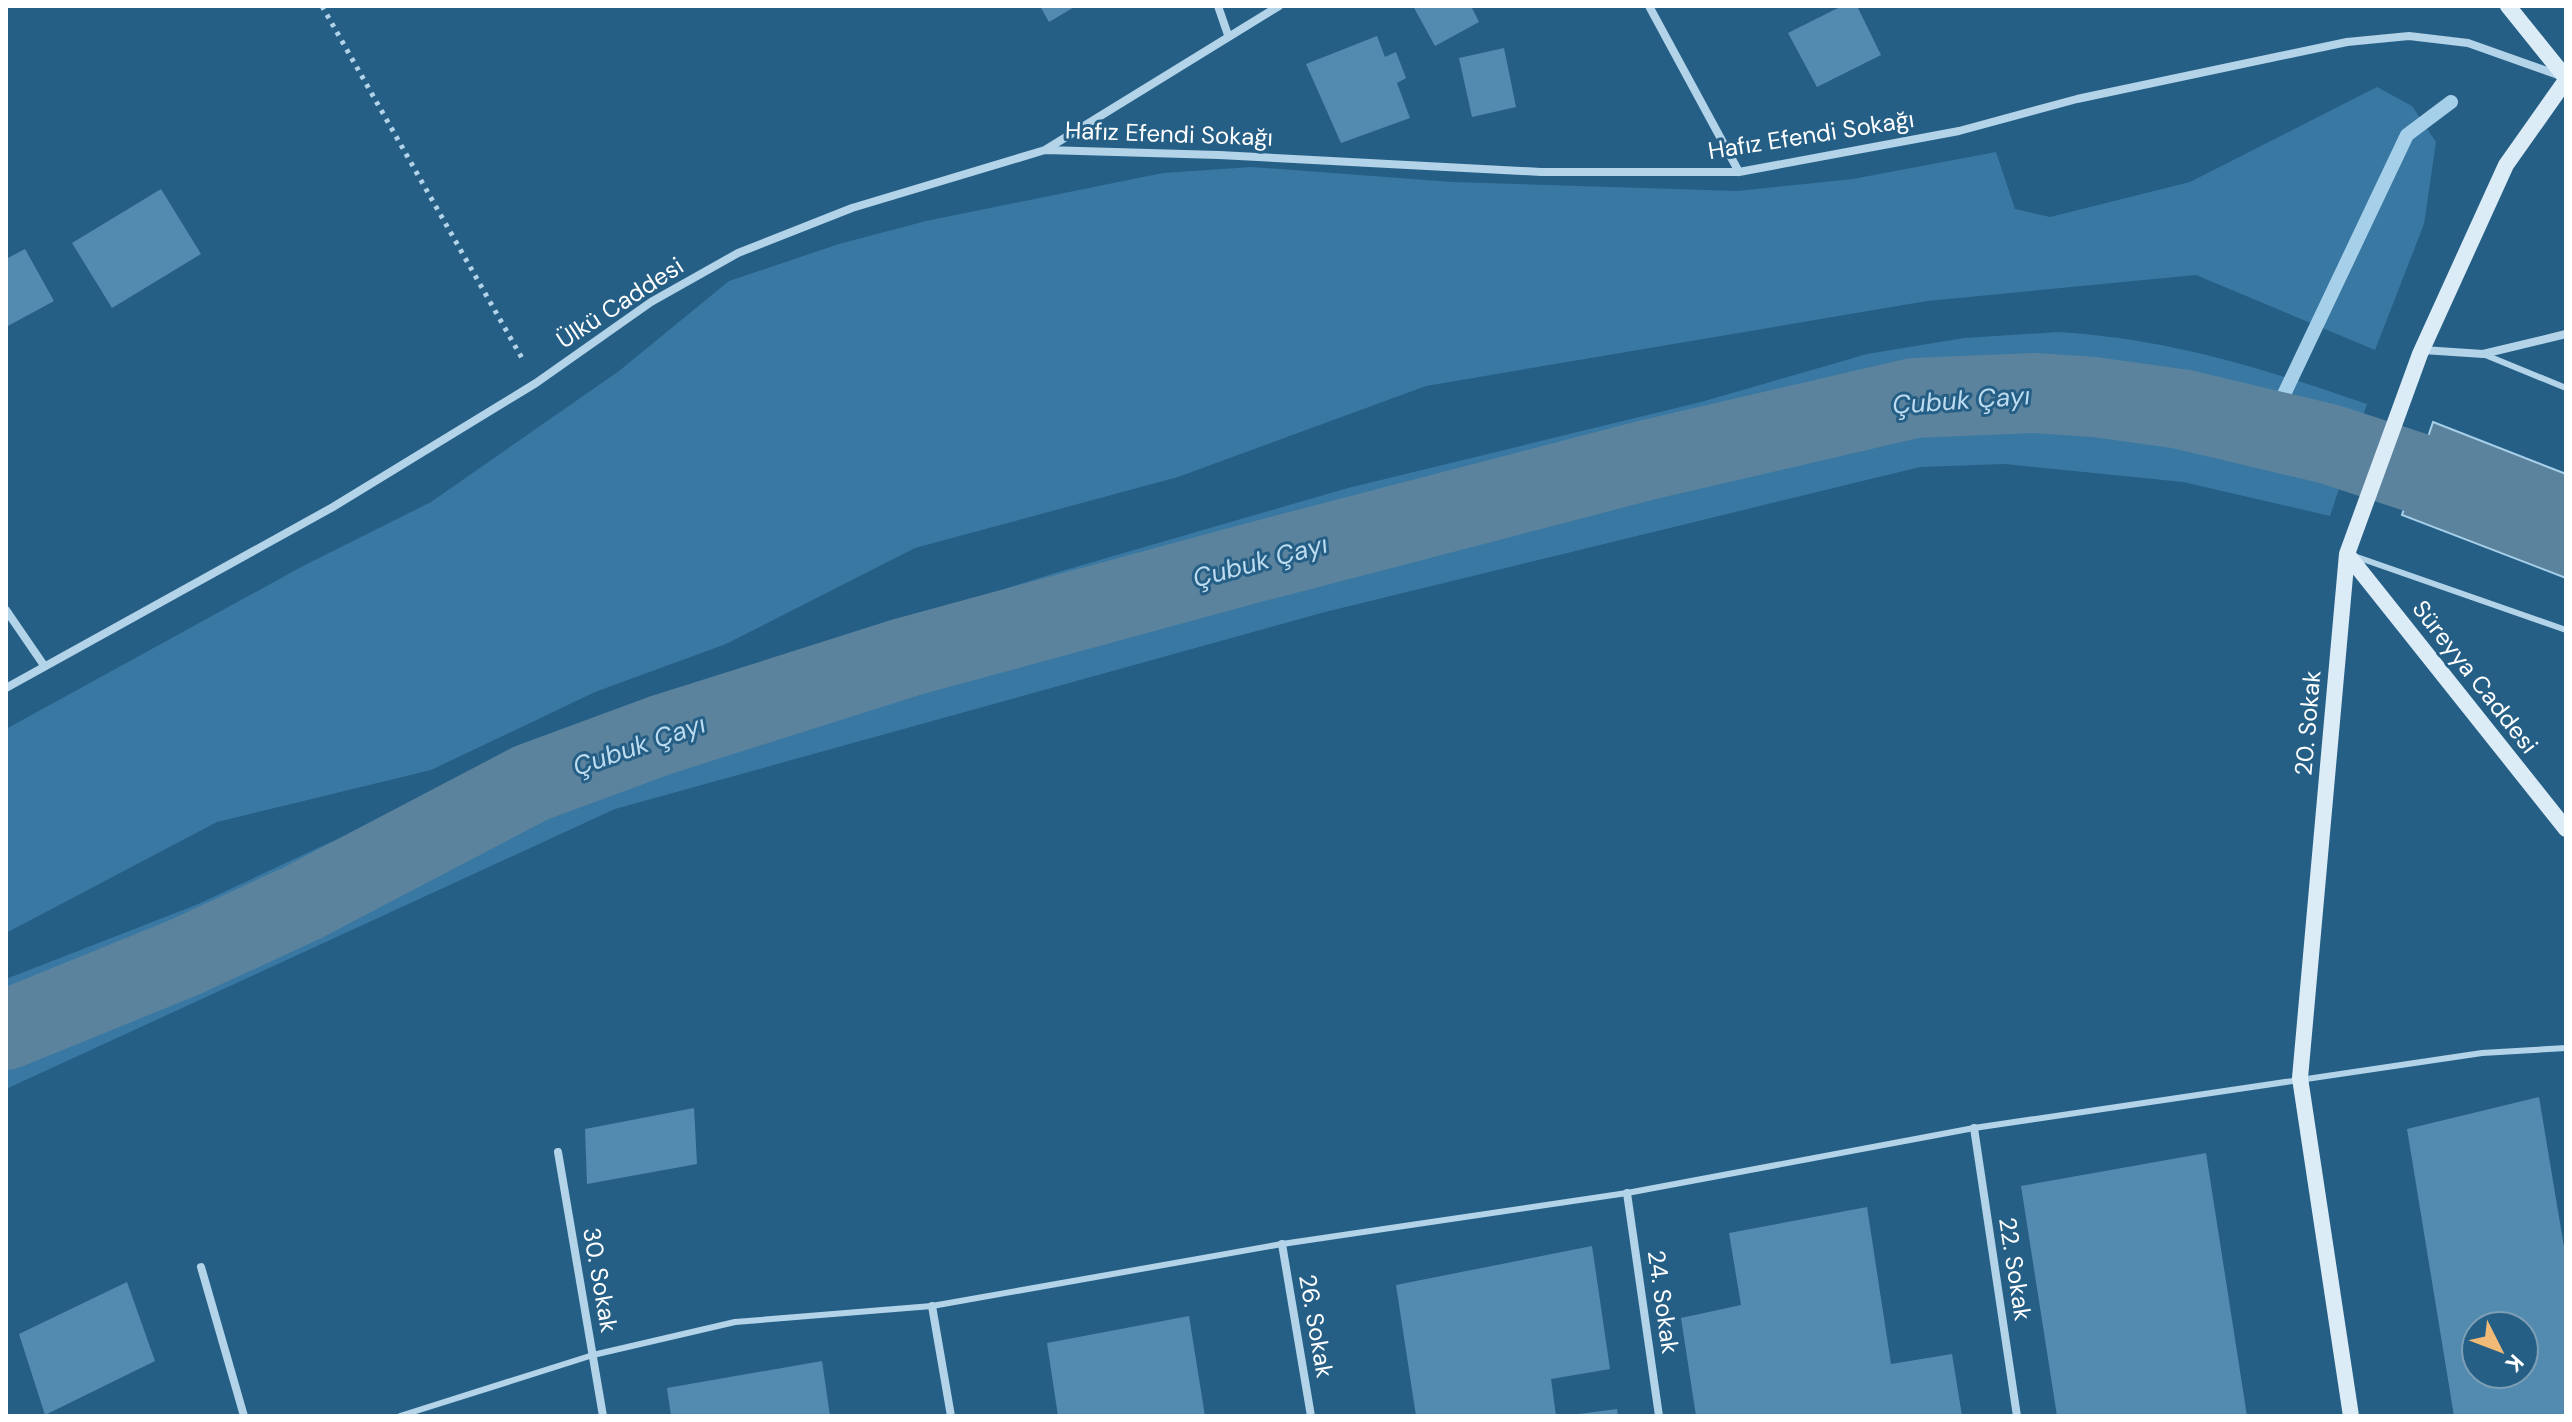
<svg xmlns="http://www.w3.org/2000/svg" width="2572" height="1422" font-family="'DM Sans',sans-serif">
<style>
.green{fill:#3878a2}
.water{fill:#5b839d;stroke:#a6cfe9;stroke-width:2}
.lines{fill:none;stroke-linecap:round;stroke-linejoin:round}
.stream{stroke:#a6cfe9;stroke-width:14}
.river{stroke:#5b839d;stroke-width:80}
.building{fill:#538bb0;fill-rule:evenodd}
.path{stroke:#b2d3e8;stroke-width:5;stroke-dasharray:4 6;stroke-linecap:butt}
.lane{stroke:#b2d3e8;stroke-width:6}
.street{stroke:#b2d3e8;stroke-width:8}
.secondary{stroke:#dcecf7;stroke-width:16}
.labels{text-anchor:middle;stroke-width:6;stroke-linejoin:round;paint-order:stroke}
.street-label{font-size:24px;fill:#fff;stroke:#265f86}
.water-label{font-size:26px;font-style:italic;fill:#bddcf0;stroke:#265f86}
</style>
<rect width="100%" height="100%" fill="#265f86"/>
<path class="green" d="M2377,87L2412,106L2436,142L2424,224L2375,350L2196,275L1927,301L1426,386L1178,477L915,548L726,644L595,692L431,770L217,822L6,933V729L303,566L431,502L619,371L729,281L839,244L926,221L1163,173L1252,167L1452,182L1737,191L1853,179L1996,152L2015,209L2050,217L2190,182Z
M2058,332C2171,339 2261,368 2367,404L2330,516L2183,482L2005,464L1920,467L1325,612L615,809L6,1089V979L196,905L322,846L606,723L733,675L1055,573L1348,488L1701,402L1867,354L1964,338Z"/>
<path class="water" d="M2433,422L2566,474V578L2402,515Z"/>
<g class="lines">
<path class="stream" d="M2268,428L2407,135L2451,102"/>
<path class="river" d="M6,1030L185,957L302,903L531,783L661,735L907,657L1252,563L1647,460L1914,398L2034,393L2094,397L2181,409L2329,444L2566,522"/>
</g>
<path class="building" d="M1040,6H1076L1049,22Z
M1413,6H1471L1479,22L1435,46Z
M1842,6H1857L1881,55L1817,87L1788,33Z
M1377,36L1385,57L1396,52L1406,78L1397,83L1410,118L1341,143L1306,64Z
M1504,48L1516,107L1472,117L1459,58Z
M161,189L201,254L112,308L72,243Z
M25,249L54,301L6,327V259Z
M2539,1097L2566,1259V1416H2454L2407,1129ZM2476,1326H2524V1374H2476Z
M694,1108L697,1164L587,1184L585,1129Z
M2206,1153L2247,1416H2057L2021,1186Z
M1867,1207L1891,1364L1952,1354L1962,1416H1696L1681,1318L1741,1305L1729,1233Z
M1592,1246L1610,1369L1551,1379L1556,1416H1416L1396,1285Z
M127,1282L155,1361L45,1415L19,1334Z
M1189,1316L1205,1416H1058L1047,1343Z
M822,1361L830,1416H671L667,1388Z
M1617,1409L1618,1416H1580L1579,1414Z"/>
<g class="lines">
<path class="path" d="M322,6L523,360"/>
<path class="lane" d="M2483,354L2566,388
M2354,556L2566,630
M400,1416L593,1355L735,1322L932,1306L1282,1244L1627,1193L1974,1128L2482,1053L2566,1048"/>
<path class="street" d="M1218,6L1228,35
M1649,6L1739,172
M1045,150L1219,155L1541,172H1739L1959,131L2077,99L2347,42L2409,36L2468,43L2558,75
M2423,350L2483,354L2566,334
M6,610L43,664
M6,688L333,507L536,383L651,302L738,253L852,208L1045,150L1279,6
M1974,1128L2017,1416
M558,1152L603,1416
M1627,1193L1659,1416
M1282,1244L1311,1416
M201,1267L244,1416
M932,1306L951,1416"/>
<path class="secondary" d="M2508,6L2566,78
M2347,554L2566,829
M2351,1416L2300,1078L2347,554L2420,354L2506,165L2566,80"/>
</g>
<g class="labels">
<g class="street-label">
<text transform="translate(1169 134) rotate(2)" y="8">Hafız Efendi Sokağı</text>
<text transform="translate(1811 135) rotate(-9)" y="8">Hafız Efendi Sokağı</text>
<text transform="translate(620 303) rotate(-33)" y="8">Ülkü Caddesi</text>
<text transform="translate(2475 677) rotate(52)" y="8">Süreyya Caddesi</text>
<text transform="translate(2308 723) rotate(-85)" y="8">20. Sokak</text>
<text transform="translate(2015 1269) rotate(81)" y="8">22. Sokak</text>
<text transform="translate(600 1280) rotate(80)" y="8">30. Sokak</text>
<text transform="translate(1663 1302) rotate(82)" y="8">24. Sokak</text>
<text transform="translate(1316 1326) rotate(80)" y="8">26. Sokak</text>
</g>
<g class="water-label">
<text transform="translate(1961 400) rotate(-4)" y="9">Çubuk Çayı</text>
<text transform="translate(1260 561) rotate(-15)" y="9">Çubuk Çayı</text>
<text transform="translate(639 745) rotate(-19)" y="9">Çubuk Çayı</text>
</g>
</g>
<rect width="2572" height="1422" fill="none" stroke="#ffffff" stroke-width="16"/>
<g transform="translate(2500 1350) rotate(132)"><circle r="38" fill="#265f86" stroke="#7d9fb6" stroke-width="2"/>
<path d="M0-6L14 30L0 20L-14 30Z" fill="#f1bb77"/>
<text y="-12" font-size="22" font-weight="bold" text-anchor="middle" fill="#ffffff">K</text>
</g>
</svg>
